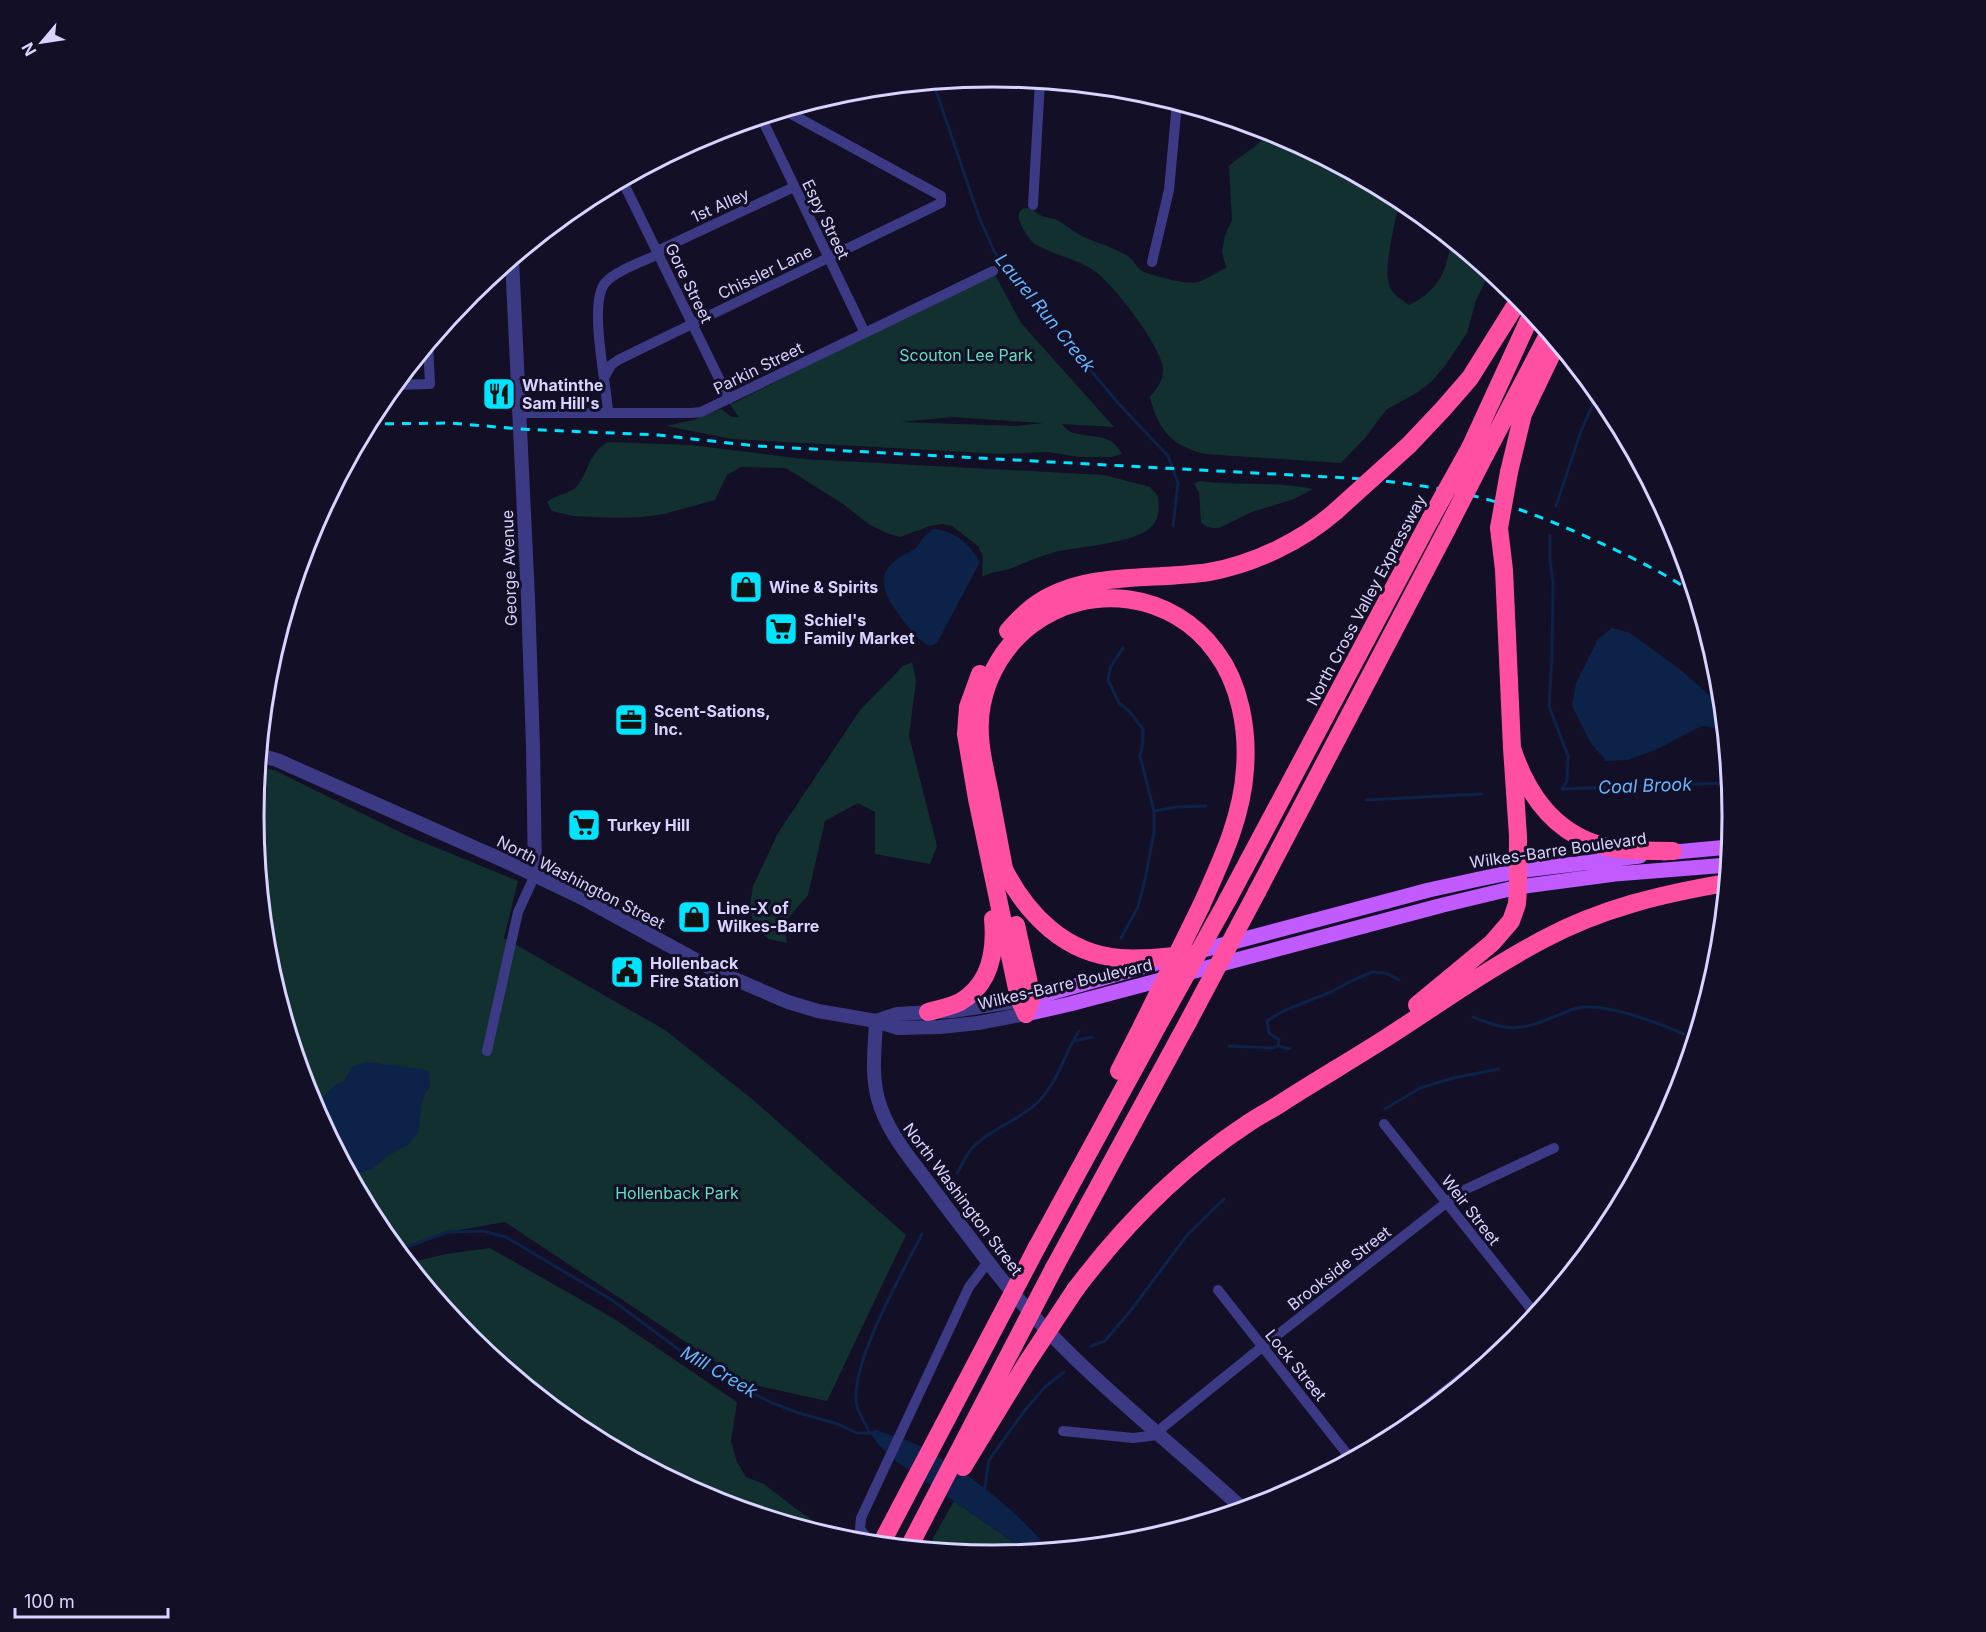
<svg xmlns="http://www.w3.org/2000/svg" width="1986" height="1632" font-family="Inter,sans-serif">
<style>
.green{fill:#12302f;fill-rule:evenodd}
.water{fill:#0c2248}
.lines{fill:none;stroke-linecap:round;stroke-linejoin:round}
.stream{stroke:#0c2248;stroke-width:3}
.minor{stroke:#3d3a85;stroke-width:10}
.tertiary{stroke:#3d3a85;stroke-width:14}
.primary{stroke:#c25bff;stroke-width:15}
.motorway{stroke:#ff4fa3;stroke-width:18}
.rail{stroke:#00e5ff;stroke-width:3;stroke-dasharray:9 8;stroke-linecap:butt}
.motorway-bridge{stroke:#ff4fa3;stroke-width:18}
.labels{text-anchor:middle;stroke-width:6;stroke-linejoin:round;paint-order:stroke}
.street-label{font-size:16px;fill:#d9d4ff;stroke:#130f26}
.park-label{font-size:16px;fill:#5fe0c0;stroke:#130f26}
.poi-label{font-size:16px;font-weight:bold;fill:#d9d4ff;stroke:#130f26;text-anchor:start}
.water-label{font-size:18px;font-style:italic;fill:#62b6ff;stroke:#130f26}
.rim{fill:none;stroke:#d9d4ff;stroke-width:3}
</style>
<rect width="100%" height="100%" fill="#130f26"/>
<path class="green" d="M1268,131L1276,133L1400,199C1396,219 1385,261 1388,280C1389,292 1399,298 1409,305C1438,291 1447,272 1451,240L1490,272L1476,300L1467,333L1445,366L1432,381L1418,392L1386,410L1365,438L1341,463L1205,454C1172,446 1158,430 1150,397C1158,387 1163,381 1163,369C1163,348 1111,281 1093,270C1075,258 1053,255 1035,244C1029,240 1016,220 1019,213C1020,210 1023,208 1026,208C1032,208 1037,214 1042,216C1048,218 1054,218 1059,221C1069,227 1076,234 1086,238C1101,244 1114,248 1128,256C1134,260 1137,269 1144,272C1156,276 1185,285 1197,282C1206,280 1217,272 1226,268L1222,251L1225,235L1232,220L1229,166C1242,154 1259,147 1268,131Z
M993,271L1021,323L1114,427L1062,424C1065,428 1069,432 1074,433C1094,439 1110,432 1122,454L1112,457H1079L1048,452L1001,454L732,439L666,426L693,420L721,409L732,417H739L730,405ZM952,417L1042,423H1043L1017,426L901,422Z
M607,442L691,445L804,459L1104,475L1150,487L1158,496C1159,507 1160,518 1152,526C1136,544 1079,546 1055,552C1040,556 1027,562 1012,568C1001,572 992,571 982,577L983,556L978,546L952,526L942,524L930,526L900,537L889,534L870,525L843,504L786,468L741,467L727,475L715,500L664,514L642,517L616,518L573,516L552,511L547,502C557,494 570,494 577,486C590,470 587,456 607,442Z
M1199,481C1237,486 1275,481 1313,489L1294,499L1252,512L1219,528C1212,528 1206,528 1201,522L1199,492L1194,484Z
M912,662L916,681L909,736L937,846L930,864L875,854V812L858,803L825,821L808,895L784,923L787,943L769,939L754,927L750,907L753,886L778,833L860,710L903,666Z
M258,767L274,770L408,836L518,881L504,938L665,1030L752,1099L906,1235L827,1401L749,1384L505,1222L448,1232L398,1250L378,1227L310,1099L268,960L254,816Z
M490,1248L613,1318L737,1402L731,1441L737,1462L746,1477L764,1484L795,1508L828,1531L844,1538L843,1540L710,1499L582,1431L470,1339L408,1263L446,1254Z
M954,1501L1010,1540L1024,1552L993,1555L927,1549Z"/>
<path class="water" d="M933,529C954,530 970,544 980,562L937,643L930,646C918,641 908,627 900,616C886,598 873,577 897,559C903,554 912,552 917,547C919,544 920,541 922,539C925,535 930,532 933,529Z
M1612,628L1630,633L1681,670L1712,698L1722,710L1724,730L1702,726L1655,750L1628,760L1606,761L1590,742L1572,706L1576,683L1598,639Z
M366,1062L423,1069L429,1072L430,1087L426,1091L422,1103L418,1133L409,1144L389,1155L372,1169L351,1176L312,1103L321,1099L336,1084L343,1082L353,1066Z
M876,1430C892,1436 909,1440 924,1448C967,1472 1018,1511 1049,1550L1024,1552L1010,1540L897,1462L879,1445L869,1432Z"/>
<g class="lines">
<path class="stream" d="M933,82L979,217L994,251L1011,276L1119,404L1168,456L1178,483L1173,526
M1556,506L1581,431L1598,393
M1550,535V559L1553,582L1552,656L1549,706L1568,756L1567,781L1562,789
M1562,789L1729,783
M1366,800L1482,794
M1154,811L1177,807L1206,806
M1121,938L1138,907L1146,875L1154,832V811L1140,756L1143,742V729L1129,711L1119,703L1108,680L1110,668L1123,648
M1473,1017C1511,1032 1518,1031 1556,1016C1563,1014 1571,1009 1578,1008C1606,1002 1658,1023 1684,1034
M1073,1041L1092,1037
M1229,1046L1272,1048L1278,1046L1279,1040L1269,1033L1267,1021L1283,1011L1333,991L1351,981L1372,972L1386,973L1399,980
M1278,1046L1290,1049
M1385,1109L1420,1088L1453,1078L1499,1069
M957,1173C962,1165 967,1153 974,1146C992,1128 1020,1120 1038,1102C1059,1081 1064,1054 1079,1031
M398,1250L448,1232L483,1231L506,1237L612,1300L701,1366L770,1402L796,1412L838,1424L857,1433H871
M1091,1346L1105,1341L1132,1309L1188,1234L1224,1199
M869,1432C866,1424 859,1415 857,1406C848,1366 903,1272 922,1234
M984,1492L989,1460L1025,1410L1045,1387L1064,1372"/>
<path class="minor" d="M761,117L865,333
M690,143L716,131
M622,180L729,399
M1033,205L1040,81
M657,251L794,187
M1152,262L1169,190L1177,103
M605,376L611,365L618,360L941,203V196L784,110
M394,385L430,384L428,344
M518,413H691L701,412L993,271
M608,413C607,385 588,304 605,283C615,271 644,261 659,254
M487,1051L518,912L535,875
M1384,1124L1536,1315
M1218,1290L1351,1459
M1063,1431L1133,1438L1158,1435L1163,1427L1262,1347L1460,1192L1554,1148
M871,1543L860,1529L861,1518L969,1287L988,1262"/>
<path class="tertiary" d="M512,259L528,598L533,747L535,875
M259,755L277,760L507,862L586,900L716,971L788,1002L818,1011L876,1021L898,1028L940,1027L978,1023L1026,1014
M876,1021C875,1047 871,1073 878,1099C887,1132 910,1158 930,1185C949,1211 969,1236 988,1262C1060,1357 1156,1429 1243,1509
M876,1021L897,1014L952,1011L1020,1001
M1386,1440L1518,1336"/>
<path class="primary" d="M1664,853L1729,847
M1192,953L1429,890L1479,879L1518,871L1640,856
M1022,1001L1160,962
M1026,1014L1070,1004L1443,905L1518,887L1615,874L1728,865"/>
<path class="motorway" d="M1409,445L1443,409L1470,378L1520,298
M1470,448L1532,313
M1485,455L1549,333
M1509,472L1523,414L1557,343
M1499,528L1504,570L1512,748C1528,797 1558,838 1612,848C1632,851 1653,851 1673,851
M1008,631C1016,622 1025,612 1035,605C1085,570 1151,581 1209,572C1254,564 1302,541 1336,511
M980,674L968,707L966,734L977,799L1017,989L1020,1001L1026,1014
M1257,892L1447,529
M1227,901L1431,518
M1016,925L1032,997L1026,1014
M1185,955C1164,957 1142,960 1120,958C1066,954 1027,915 1004,869C999,842 994,816 989,789C983,761 976,733 982,704C988,673 1006,644 1031,625C1089,581 1173,592 1216,652C1240,684 1248,729 1245,769C1242,818 1221,861 1201,906
M1417,1005L1492,943L1511,921L1517,904L1518,887V836L1512,748
M928,1012C938,1009 950,1007 960,1002C991,984 996,951 993,919
M1119,1071L1143,1024
M1037,1247L1157,1027
M1054,1268L1188,1022
M1075,1290C1123,1226 1180,1168 1247,1124C1260,1115 1273,1109 1286,1100C1319,1079 1353,1059 1386,1038C1439,1004 1489,968 1544,939C1602,908 1662,894 1726,883"/>
<path class="rail" d="M368,424L451,423L520,429L658,435L756,446L1348,478C1390,481 1432,486 1474,496C1516,506 1556,523 1594,540C1629,556 1663,572 1695,594"/>
<path class="motorway-bridge" d="M1336,511L1409,445
M1431,518L1470,448
M1499,528L1509,472
M1447,529L1485,455
M1188,1022L1257,892
M1143,1024L1201,906
M1157,1027L1227,901
M963,1467L1026,1364L1075,1290
M881,1544L1037,1247
M909,1547L1054,1268"/>
</g>
<defs>
<symbol id="restaurant-square" viewBox="-11 -11 22 22"><rect x="-9" y="-9" width="18" height="18" rx="4" fill="#00e5ff" stroke="#130f26"/><path d="M-5-6h1v4h1v-4h1v4h1v-4h1v5L-1.5 .5V6h-2V.5L-5-1ZM5-6V6H3V1.5H1.5Q1.5-4 5-6Z" fill="#111"/></symbol>
<symbol id="shop-square" viewBox="-11 -11 22 22"><rect x="-9" y="-9" width="18" height="18" rx="4" fill="#00e5ff" stroke="#130f26"/><path d="M-5-2.5h2.3a2.7 3.5 0 0 1 5.4 0H5L5.5 6h-11ZM-1.5-2.5h3a1.5 2.3 0 0 0-3 0Z" fill="#111"/></symbol>
<symbol id="supermarket-square" viewBox="-11 -11 22 22"><rect x="-9" y="-9" width="18" height="18" rx="4" fill="#00e5ff" stroke="#130f26"/><path d="M-6-5.5h2.5l.6 2H6L4.5 2H-2.5L-4.4-4H-6ZM-1.5 3.2a1.3 1.3 0 1 0 .1 0ZM3 3.2a1.3 1.3 0 1 0 .1 0Z" fill="#111"/></symbol>
<symbol id="office-square" viewBox="-11 -11 22 22"><rect x="-9" y="-9" width="18" height="18" rx="4" fill="#00e5ff" stroke="#130f26"/><path d="M-6-3h4V-5.5h4V-3h4V5H-6ZM-1-4.5V-3h2v-1.5ZM-6 0V1H6V0Z" fill="#111"/></symbol>
<symbol id="civic-square" viewBox="-11 -11 22 22"><rect x="-9" y="-9" width="18" height="18" rx="4" fill="#00e5ff" stroke="#130f26"/><path d="M-.6-6.5H3V-4.5H.6V-3L4-1V1h2V6H-6V1h2V-1L-.6-3ZM-1.2 2.5V6h2.4V2.5Z" fill="#111"/></symbol>
</defs>
<g fill-rule="evenodd">
<use href="#restaurant-square" x="480" y="375" width="38" height="38"/>
<use href="#shop-square" x="727" y="568" width="38" height="38"/>
<use href="#supermarket-square" x="762" y="610" width="38" height="38"/>
<use href="#office-square" x="612" y="701" width="38" height="38"/>
<use href="#supermarket-square" x="565" y="806" width="38" height="38"/>
<use href="#shop-square" x="675" y="898" width="38" height="38"/>
<use href="#civic-square" x="608" y="953" width="38" height="38"/>
</g>
<g class="labels">
<g class="street-label">
<text transform="translate(720 205) rotate(-24)" y="6">1st Alley</text>
<text transform="translate(826 219) rotate(64)" y="6">Espy Street</text>
<text transform="translate(765 272) rotate(-26)" y="6">Chissler Lane</text>
<text transform="translate(689 283) rotate(64)" y="6">Gore Street</text>
<text transform="translate(758 368) rotate(-26)" y="6">Parkin Street</text>
<text transform="translate(509 568) rotate(-92)" y="6">George Avenue</text>
<text transform="translate(1366 600) rotate(-62)" y="6">North Cross Valley Expressway</text>
<text transform="translate(1558 850) rotate(-8)" y="6">Wilkes-Barre Boulevard</text>
<text transform="translate(581 882) rotate(27)" y="6">North Washington Street</text>
<text transform="translate(1065 984) rotate(-13)" y="6">Wilkes-Barre Boulevard</text>
<text transform="translate(963 1199) rotate(53)" y="6">North Washington Street</text>
<text transform="translate(1471 1210) rotate(52)" y="6">Weir Street</text>
<text transform="translate(1339 1268) rotate(-38)" y="6">Brookside Street</text>
<text transform="translate(1296 1365) rotate(51)" y="6">Lock Street</text>
</g>
<g class="park-label">
<text x="966" y="361">Scouton Lee Park</text>
<text x="677" y="1199">Hollenback Park</text>
</g>
<g class="poi-label">
<text x="522" y="391">Whatinthe<tspan x="522" dy="18">Sam Hill's</tspan></text>
<text x="769" y="593">Wine &amp; Spirits</text>
<text x="804" y="626">Schiel's<tspan x="804" dy="18">Family Market</tspan></text>
<text x="654" y="717">Scent-Sations,<tspan x="654" dy="18">Inc.</tspan></text>
<text x="607" y="831">Turkey Hill</text>
<text x="717" y="914">Line-X of<tspan x="717" dy="18">Wilkes-Barre</tspan></text>
<text x="650" y="969">Hollenback<tspan x="650" dy="18">Fire Station</tspan></text>
</g>
<g class="water-label">
<text transform="translate(1045 313) rotate(51)" y="6">Laurel Run Creek</text>
<text transform="translate(1645 786) rotate(-2)" y="6">Coal Brook</text>
<text transform="translate(719 1372) rotate(30)" y="6">Mill Creek</text>
</g>
</g>
<path d="M0 0H1986V1632H0ZM264 816a729 729 0 1 1 1458 0a729 729 0 1 1-1458 0Z" fill="#130f26" fill-rule="evenodd"/>
<path class="rim" d="M264 816a729 729 0 1 1 1458 0a729 729 0 1 1-1458 0Z"/>
<g transform="translate(42 42) rotate(241)" stroke="#130f26" stroke-width="4.5" paint-order="stroke">
<path d="M0-4.5L10 22L0 15L-10 22Z" fill="#d9d4ff"/>
<text y="-9" font-size="16" font-weight="bold" text-anchor="middle" fill="#d9d4ff">N</text>
</g>
<path d="M15 1608v9h153v-9" fill="none" stroke="#d9d4ff" stroke-width="3"/>
<text x="24" y="1608" font-size="18" fill="#d9d4ff" stroke="#130f26" stroke-width="4.5" paint-order="stroke">100 m</text>
</svg>
